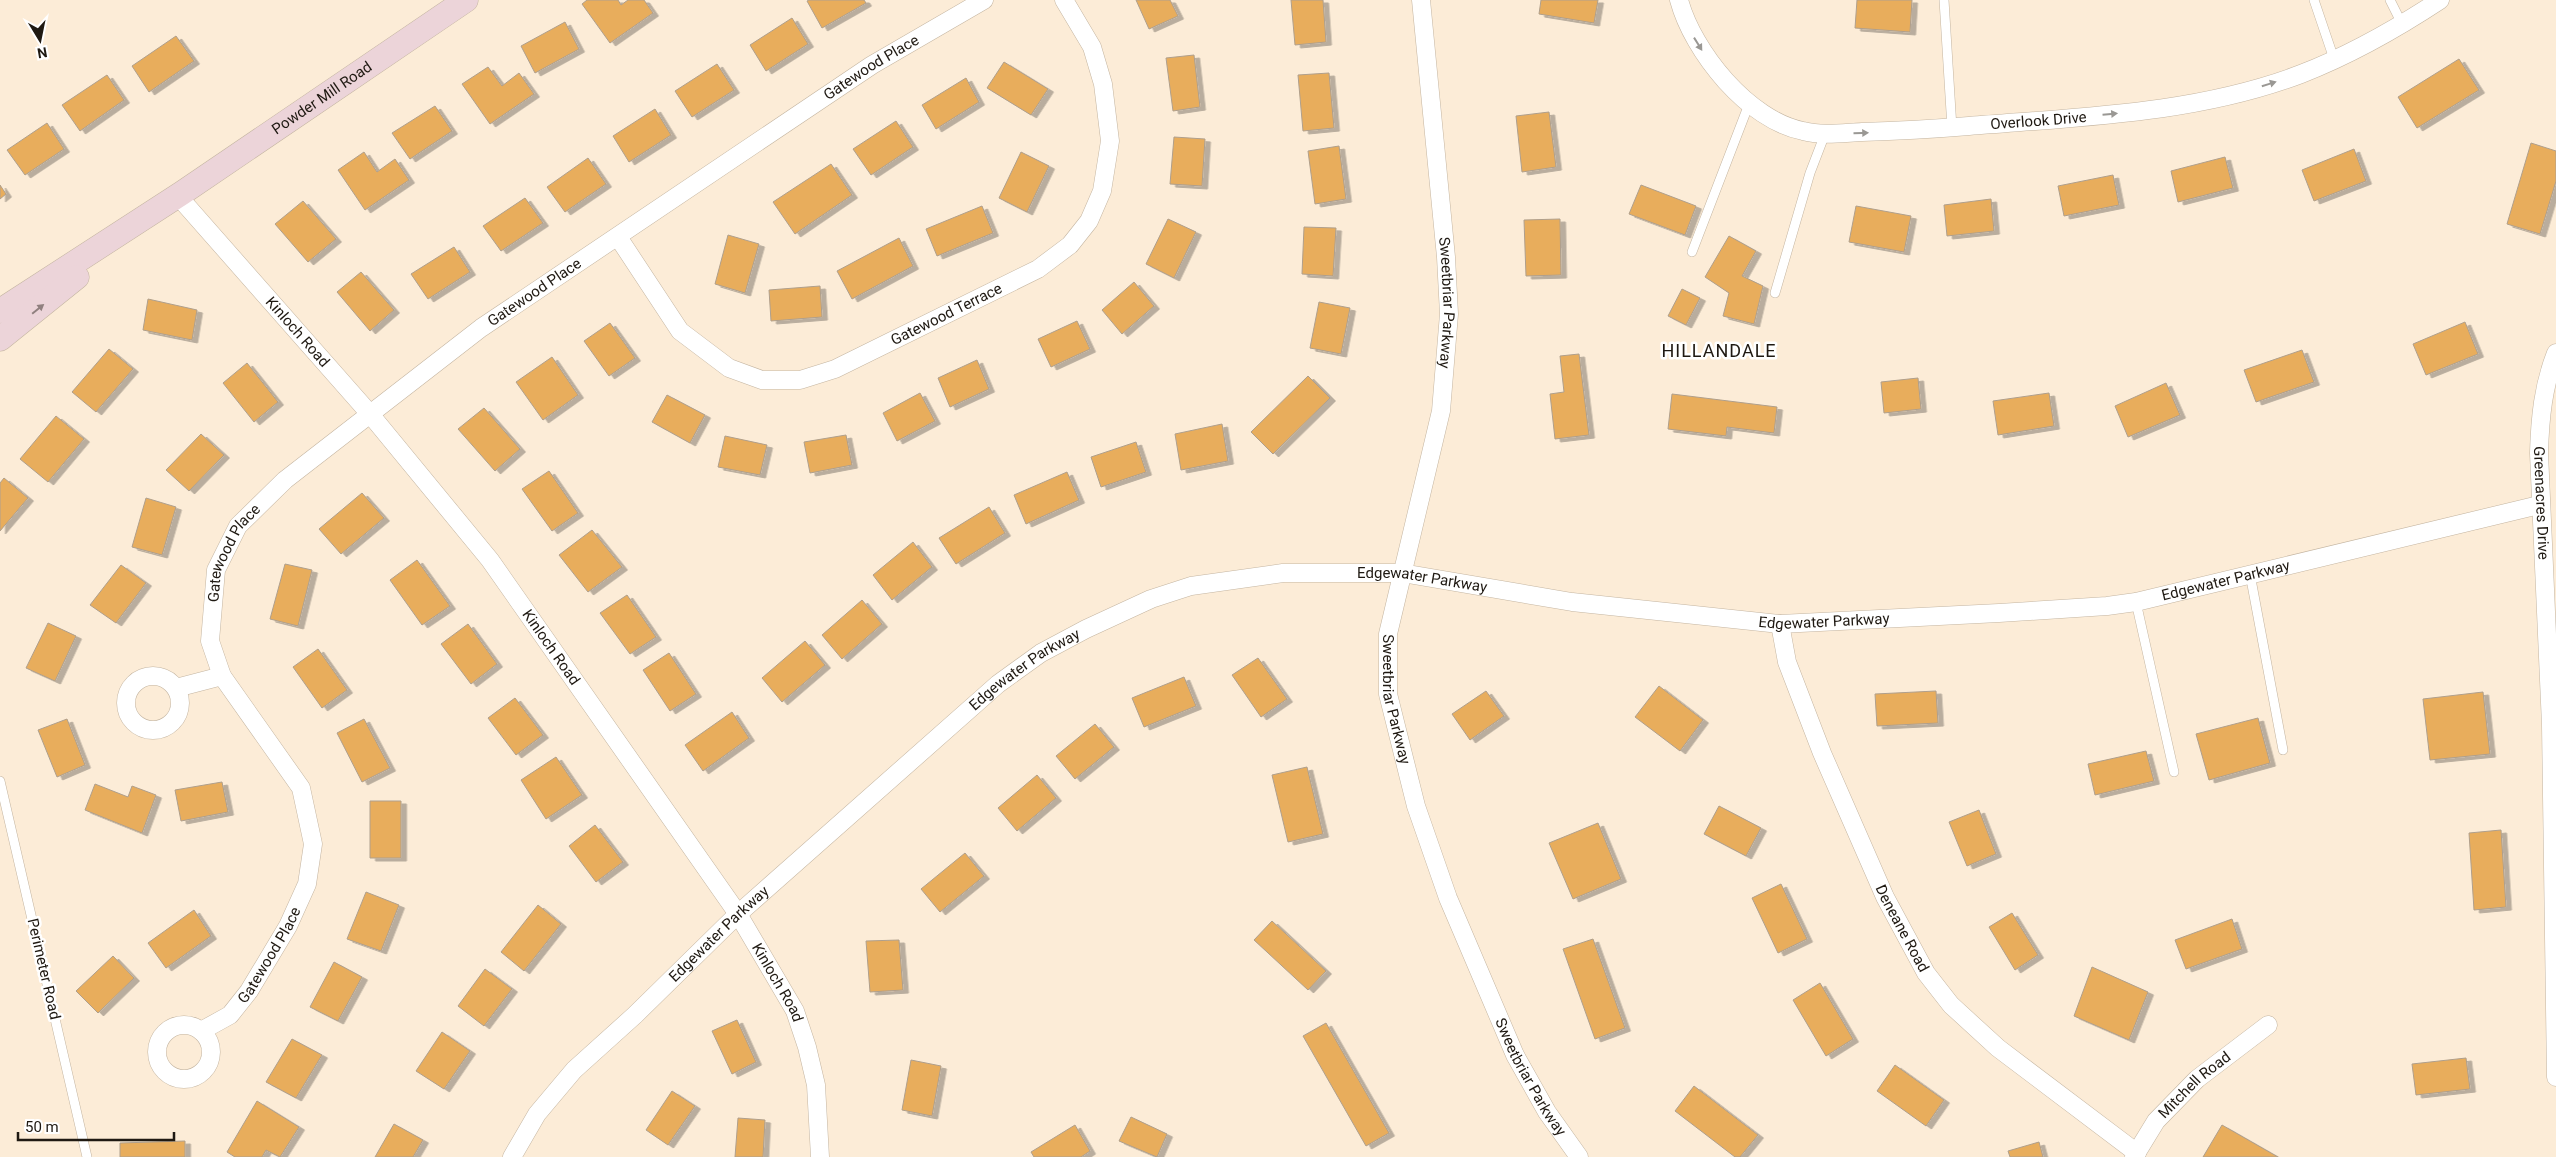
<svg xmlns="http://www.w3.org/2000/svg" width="2556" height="1157" font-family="Roboto,sans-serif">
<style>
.building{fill:#e8ad5c;stroke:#af9f8c;filter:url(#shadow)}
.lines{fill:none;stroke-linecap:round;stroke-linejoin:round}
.service-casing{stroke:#c4b5a1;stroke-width:10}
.minor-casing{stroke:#c4b5a1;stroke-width:19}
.secondary-casing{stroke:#c4b5a1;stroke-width:25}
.service{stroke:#fff;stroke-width:9}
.minor{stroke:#fff;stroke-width:18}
.secondary{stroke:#ecd4d9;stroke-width:24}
.oneway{fill:#9a9894}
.oneway2{fill:#90807f}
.labels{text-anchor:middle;stroke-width:5;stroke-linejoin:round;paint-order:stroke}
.street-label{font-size:15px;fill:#1f1912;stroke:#fff}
.quarter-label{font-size:18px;letter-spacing:1px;fill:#1f1912;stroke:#fff}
</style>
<defs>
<filter id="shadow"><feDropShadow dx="5.5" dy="3" stdDeviation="0" flood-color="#0004"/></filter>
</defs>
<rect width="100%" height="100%" fill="#fcecd7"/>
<path class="building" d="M587,0H618L621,5L628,0H644L653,13L610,43L582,4Z
M809,0H864L866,3L822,28L807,1Z
M1136,0H1170L1178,16L1149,29Z
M1291,0H1323L1326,42L1295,45Z
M1541,0H1598L1594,23L1539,14Z
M1857,0H1912L1910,32L1855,28Z
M792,18L808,44L766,71L750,45Z
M565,22L579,49L535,73L521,46Z
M176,36L194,61L149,92L132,66Z
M1194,55L1200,107L1173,111L1166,58Z
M2459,59L2479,90L2417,128L2398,97Z
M1004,62L1048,89L1031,115L987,88Z
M717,64L734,90L692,117L675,91Z
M488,67L502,86L519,73L534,94L490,124L462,84Z
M1329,73L1334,128L1303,131L1298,75Z
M107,75L124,100L80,131L62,105Z
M966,78L979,102L936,129L922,105Z
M435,106L452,131L410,159L392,133Z
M655,109L671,135L629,162L613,136Z
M1549,112L1556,167L1522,172L1516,116Z
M896,121L913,147L871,175L853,149Z
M47,123L64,149L25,175L7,150Z
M1174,137L1205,139L1202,186L1170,184Z
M2531,143L2556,151V181L2540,234L2507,224Z
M1339,146L1346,199L1315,204L1308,151Z
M2354,149L2366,181L2314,201L2302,170Z
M364,152L377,172L395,159L409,180L365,210L338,170Z
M1021,152L1049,166L1027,212L999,198Z
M2225,157L2233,188L2178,202L2171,171Z
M588,158L606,184L565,212L547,187Z
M831,164L852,195L795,234L773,202Z
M2113,175L2119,205L2064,216L2058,186Z
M0,185L6,194L0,199Z
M1641,185L1696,206L1685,235L1629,214Z
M525,198L543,223L501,251L483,226Z
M1991,199L1994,231L1947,236L1944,205Z
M303,201L336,239L308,262L275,224Z
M982,206L993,233L937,256L926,229Z
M1856,206L1911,216L1904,252L1849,242Z
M1168,219L1196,232L1174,278L1146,264Z
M1560,219L1561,275L1526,276L1524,220Z
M1304,227L1336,228L1333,276L1302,274Z
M728,235L759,244L745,293L715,284Z
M1729,236L1756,251L1742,276L1763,286L1754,324L1723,316L1729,293L1705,277Z
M899,238L913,266L852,299L837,271Z
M454,247L470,272L428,299L411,274Z
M361,272L394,310L370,331L337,292Z
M1134,282L1154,306L1122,334L1102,310Z
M820,286L822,317L771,321L769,290Z
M1682,289L1700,298L1686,325L1668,316Z
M148,299L197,310L192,340L143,330Z
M1319,302L1350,308L1341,354L1310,348Z
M1077,321L1090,349L1051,367L1038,339Z
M2465,322L2478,354L2426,375L2413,344Z
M610,323L635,358L609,376L584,341Z
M109,349L133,369L96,412L72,392Z
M2302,350L2314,382L2256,402L2244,370Z
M1579,354L1589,435L1555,439L1550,394L1564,392L1560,356Z
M552,357L578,395L543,420L516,382Z
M977,360L989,389L950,407L938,378Z
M247,363L278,402L254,422L223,383Z
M1308,376L1330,398L1273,454L1251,432Z
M1918,378L1921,409L1884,413L1881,382Z
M2166,383L2180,415L2128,437L2115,406Z
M920,393L935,421L897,441L883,413Z
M2049,393L2054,426L1998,435L1993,401Z
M1672,394L1777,407L1774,433L1727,427L1726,436L1668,429Z
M667,395L705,415L690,443L652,422Z
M484,408L520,449L495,471L458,429Z
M56,416L84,439L48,482L20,459Z
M1222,424L1228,461L1181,470L1175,434Z
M201,434L224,455L189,491L166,470Z
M846,435L852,465L810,473L804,442Z
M725,436L767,445L760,475L718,467Z
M1136,442L1146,472L1101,487L1091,457Z
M549,471L578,513L552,531L522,489Z
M1067,472L1079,500L1026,524L1014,495Z
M4,478L28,498L0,531V483Z
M362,493L384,518L341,554L319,529Z
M146,498L176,507L162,555L132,547Z
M989,507L1005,533L956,564L939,538Z
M592,530L622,567L588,592L559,555Z
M913,542L932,567L892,600L873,575Z
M417,560L450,606L422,625L390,580Z
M285,564L312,570L298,626L270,619Z
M121,565L146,583L116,623L90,605Z
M627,595L656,637L630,654L600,613Z
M862,600L882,624L842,659L822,635Z
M48,623L76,636L55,681L26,668Z
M468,624L497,664L471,684L441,644Z
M805,641L825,665L782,702L762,678Z
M318,649L347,690L322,708L293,667Z
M669,653L696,694L670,711L643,670Z
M1258,658L1287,699L1261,717L1232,675Z
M1184,677L1196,706L1144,727L1132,698Z
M1659,686L1703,720L1680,751L1635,717Z
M1486,691L1504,716L1470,740L1452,714Z
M1936,691L1938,723L1877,726L1875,694Z
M2483,692L2490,754L2430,760L2423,699Z
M515,698L543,735L516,755L488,718Z
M732,712L749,738L703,771L685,745Z
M2258,718L2270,763L2209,780L2196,734Z
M67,719L85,765L57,777L38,730Z
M364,719L390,768L362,782L337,733Z
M1095,724L1114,747L1075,779L1056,756Z
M2146,751L2154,781L2095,795L2088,764Z
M556,757L582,795L546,819L521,780Z
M1307,767L1323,834L1288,842L1272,775Z
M1037,775L1056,798L1017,831L998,808Z
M222,782L228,812L181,821L175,790Z
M95,784L128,797L132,786L156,795L142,833L85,810Z
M370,801H401V858H370Z
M1719,806L1761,828L1746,856L1704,834Z
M1979,810L1996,854L1967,866L1949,822Z
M1598,823L1621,879L1573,899L1549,843Z
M595,825L623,862L596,882L569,846Z
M2501,830L2506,907L2474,910L2469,833Z
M965,853L984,876L940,912L921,889Z
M1781,884L1807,939L1778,953L1752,898Z
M366,892L399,905L381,951L347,939Z
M538,905L561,924L524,971L501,952Z
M194,910L211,936L166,968L148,943Z
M2012,913L2038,955L2015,970L1989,927Z
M2232,919L2242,949L2186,969L2175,940Z
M1272,921L1326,971L1308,990L1254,940Z
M1593,939L1625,1028L1595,1039L1563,949Z
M899,940L903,990L870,992L866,941Z
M113,956L134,978L98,1013L76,991Z
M334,962L362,977L338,1021L310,1007Z
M2092,967L2148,992L2129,1040L2074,1016Z
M485,969L512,989L484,1026L458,1006Z
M1820,983L1853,1039L1826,1056L1793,1000Z
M737,1020L756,1062L732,1074L712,1031Z
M1326,1023L1389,1133L1366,1146L1303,1036Z
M442,1032L470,1051L444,1089L416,1071Z
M292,1039L322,1055L296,1098L266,1082Z
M2466,1058L2470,1089L2416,1095L2412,1064Z
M911,1060L941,1066L932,1116L902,1110Z
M1895,1065L1944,1100L1926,1126L1877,1091Z
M1694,1086L1758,1135L1740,1157H1735L1675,1111Z
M672,1091L695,1106L668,1145L646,1130Z
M257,1101L299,1127L280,1157L266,1150L262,1157H235L227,1152Z
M1131,1117L1167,1134L1157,1157L1119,1141Z
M738,1118L765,1120L763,1157H735Z
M394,1124L423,1140L413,1157H375Z
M1075,1125L1090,1151L1081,1157H1034L1031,1152Z
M2222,1125L2278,1157H2203Z
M185,1141V1157H120V1143Z
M2039,1142L2043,1157H2010L2008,1151Z"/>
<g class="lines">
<defs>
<path id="service" d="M1944,0L1952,128
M2314,0L2334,59
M2390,0L2402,24
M1692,252L1749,104
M1775,293L1810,173L1825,134
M2250,574L2283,750
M2136,602L2174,772
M0,781L87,1157"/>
<g id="minor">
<path id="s1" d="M1421,0L1446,257L1449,314L1441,411L1388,634V694L1416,806L1448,898L1515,1055L1547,1112L1579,1157"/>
<path id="s2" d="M1679,0C1693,52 1748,120 1803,131C1822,136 1842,133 1862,132C1898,131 1933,129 1969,126C2079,117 2196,114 2301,74C2350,55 2396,29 2440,0"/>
<path id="s3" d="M178,196L370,414L490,560L738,914L795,1011L807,1047L816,1085L820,1157"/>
<path id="s4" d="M618,237L680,331L729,368L762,380H800L835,369L1038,269L1070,245L1089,221L1102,191L1110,141L1103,84L1092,47L1064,0"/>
<path id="s5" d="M2556,353C2543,386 2540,418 2539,453L2551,725L2556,1077"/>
<path id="s6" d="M1780,624L1787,662L1822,753L1885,897L1926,973L1951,1005L1998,1048L2137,1153"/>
<circle cx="153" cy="703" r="27"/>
<path d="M176,688L222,676"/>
<circle cx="184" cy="1052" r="27"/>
<path id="s7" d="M201,1031L230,1015L249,991L288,926L307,884L313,844L301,788L222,676L210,641L216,570L238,526L285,480L481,328L872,65L984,0"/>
<path id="s8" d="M512,1157L537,1114L574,1070L635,1015L738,914L998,684L1041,653L1086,629L1151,599L1191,586L1283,573H1402L1572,602L1780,624L1999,613L2107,606L2136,602L2539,505"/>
<path id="s9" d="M2134,1157L2156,1121L2197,1079L2268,1025"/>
</g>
<g id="secondary">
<path id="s10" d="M0,311L182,193L466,0"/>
<path d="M0,339L77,277"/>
</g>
</defs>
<use href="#service" class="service-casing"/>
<use href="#minor" class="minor-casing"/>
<use href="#secondary" class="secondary-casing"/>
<use href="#service" class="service"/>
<use href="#minor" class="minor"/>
<use href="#secondary" class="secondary"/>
</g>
<defs><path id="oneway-solid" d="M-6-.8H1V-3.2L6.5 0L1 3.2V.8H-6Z" transform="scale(1.25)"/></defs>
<g class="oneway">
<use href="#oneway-solid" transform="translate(1698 44) rotate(58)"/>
<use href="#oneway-solid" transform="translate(2269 84) rotate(-17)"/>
<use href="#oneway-solid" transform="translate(2110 114) rotate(-5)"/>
<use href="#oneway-solid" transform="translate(1861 133) rotate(-2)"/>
</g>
<use class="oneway2" href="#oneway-solid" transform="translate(38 309) rotate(-39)"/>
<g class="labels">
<g class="street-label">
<text dy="5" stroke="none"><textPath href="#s7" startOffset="1361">Gatewood Place</textPath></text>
<text dy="5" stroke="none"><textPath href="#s10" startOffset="386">Powder Mill Road</textPath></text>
<text dy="5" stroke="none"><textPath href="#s2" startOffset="424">Overlook Drive</textPath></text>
<text dy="5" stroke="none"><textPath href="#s7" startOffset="956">Gatewood Place</textPath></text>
<text dy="5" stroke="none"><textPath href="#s1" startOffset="304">Sweetbriar Parkway</textPath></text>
<text dy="5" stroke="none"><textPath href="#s4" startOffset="408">Gatewood Terrace</textPath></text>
<text dy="5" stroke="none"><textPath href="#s3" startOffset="181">Kinloch Road</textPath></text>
<text dy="5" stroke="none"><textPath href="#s5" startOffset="152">Greenacres Drive</textPath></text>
<text dy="5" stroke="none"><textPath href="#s7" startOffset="551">Gatewood Place</textPath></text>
<text dy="5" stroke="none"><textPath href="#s8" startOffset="1941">Edgewater Parkway</textPath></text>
<text dy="5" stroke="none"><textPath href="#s8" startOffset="1131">Edgewater Parkway</textPath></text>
<text dy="5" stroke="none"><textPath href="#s8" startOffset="1536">Edgewater Parkway</textPath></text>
<text dy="5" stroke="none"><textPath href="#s3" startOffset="586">Kinloch Road</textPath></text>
<text dy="5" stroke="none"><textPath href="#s8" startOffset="711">Edgewater Parkway</textPath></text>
<text dy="5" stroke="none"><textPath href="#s1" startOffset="708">Sweetbriar Parkway</textPath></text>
<text dy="5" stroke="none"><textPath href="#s6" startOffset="329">Deneane Road</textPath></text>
<text dy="5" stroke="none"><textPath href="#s8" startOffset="306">Edgewater Parkway</textPath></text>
<text dy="5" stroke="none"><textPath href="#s7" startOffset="105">Gatewood Place</textPath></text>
<text transform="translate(44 969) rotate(77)" y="5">Perimeter Road</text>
<text dy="5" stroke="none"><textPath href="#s3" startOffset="991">Kinloch Road</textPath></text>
<text dy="5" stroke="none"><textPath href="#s1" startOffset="1112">Sweetbriar Parkway</textPath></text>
<text dy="5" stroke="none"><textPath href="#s9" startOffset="95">Mitchell Road</textPath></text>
</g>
<g class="quarter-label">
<text x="1719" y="357">HILLANDALE</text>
</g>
</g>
<g transform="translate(40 40) rotate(170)" stroke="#ffffff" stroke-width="4" paint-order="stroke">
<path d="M0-4L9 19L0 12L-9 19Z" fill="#1f1912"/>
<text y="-8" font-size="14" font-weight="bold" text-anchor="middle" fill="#1f1912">N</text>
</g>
<path d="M18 1132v8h156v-8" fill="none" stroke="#1f1912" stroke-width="2.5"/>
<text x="25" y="1132" font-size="15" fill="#1f1912" stroke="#ffffff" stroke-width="4" paint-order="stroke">50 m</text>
</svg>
